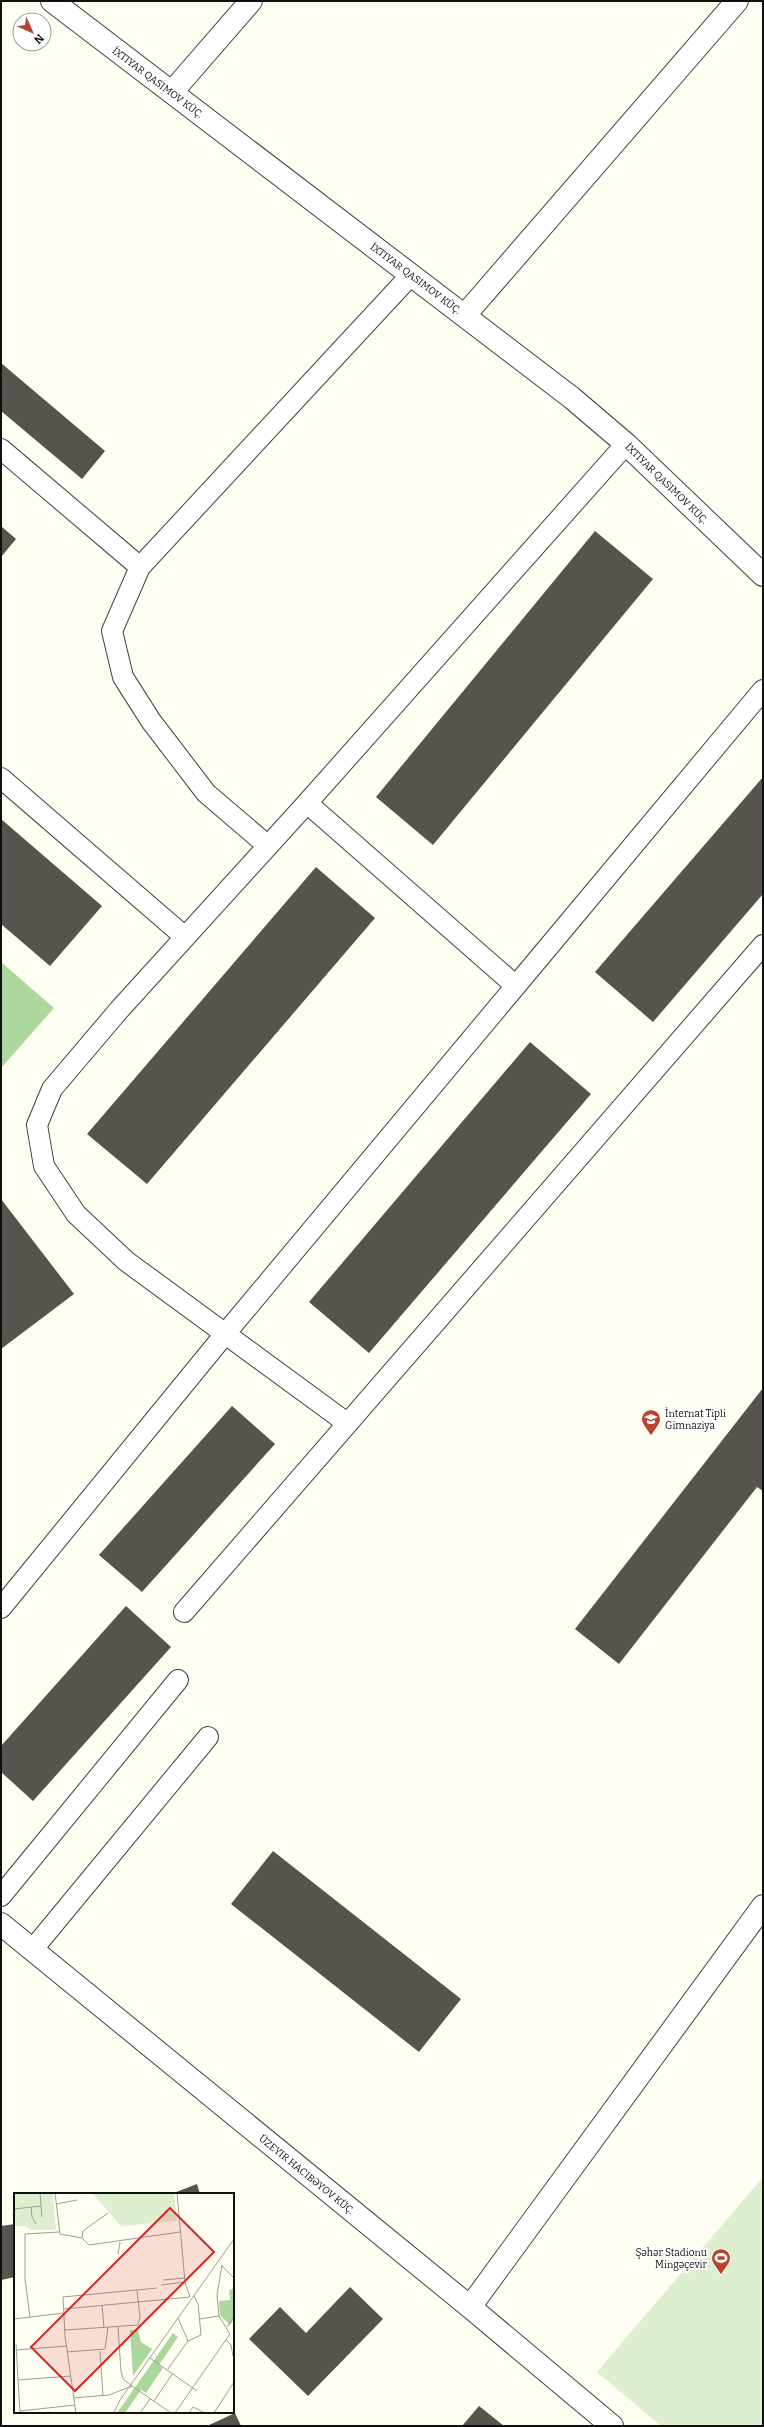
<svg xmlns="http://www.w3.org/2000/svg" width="764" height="2427" font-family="Bitter,serif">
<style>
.forest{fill:#acd89d}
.pitch{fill:#ddefcf}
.building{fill:#58534c}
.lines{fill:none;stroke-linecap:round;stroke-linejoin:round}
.service-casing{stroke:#424242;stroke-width:22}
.minor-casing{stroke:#424242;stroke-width:24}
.service{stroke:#fff;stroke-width:20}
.minor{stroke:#fff;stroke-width:22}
.labels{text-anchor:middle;stroke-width:4;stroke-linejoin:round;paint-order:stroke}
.street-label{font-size:10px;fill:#0f0f0f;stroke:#fff}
.poi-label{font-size:10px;fill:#0f0f0f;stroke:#fff;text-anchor:start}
.inset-road{fill:none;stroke:#9e9e98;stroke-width:1}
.view{fill:#d62828;fill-opacity:0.15;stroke:#d62828;stroke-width:2}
.inset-edge{fill:none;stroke:#0f0f0f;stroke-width:2}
</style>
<rect width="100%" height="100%" fill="#fefef3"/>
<path class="forest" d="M1,962L54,1008L1,1068Z"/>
<path class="pitch" d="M763,2177V2426H661L597,2372Z"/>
<path class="building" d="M1,363L105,451L82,479L1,411Z
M1,526L16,539L1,557Z
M595,531L653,579L433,845L376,797Z
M763,777V894L653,1022L595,972Z
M1,819L102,906L50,966L1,924Z
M316,867L375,918L147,1184L87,1134Z
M530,1042L591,1094L369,1353L309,1302Z
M1,1199L74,1294L1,1349Z
M763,1388V1491L757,1487L619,1664L575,1629Z
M232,1406L275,1444L142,1592L99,1555Z
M126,1606L171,1647L33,1801L1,1772V1746Z
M273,1851L461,1999L419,2052L231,1904Z
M197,2184L200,2194H171Z
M15,2224V2277L1,2280V2226Z
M350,2287L383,2319L308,2396L249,2339L280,2307L306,2333Z
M479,2406L504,2426H462Z
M235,2413L241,2426H207Z"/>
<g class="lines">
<defs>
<path id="service" d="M1,449L140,567
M1,778L185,937
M307,803L516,986
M268,846L206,793L151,721L123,677L112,631L140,567L411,275
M347,1423L126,1261L76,1214L44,1166L37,1125L52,1089L119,1010L307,803L626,444
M1,1608L225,1334L763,690
M184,1612L763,945
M1,1896L178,1680
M33,1949L208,1737"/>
<path id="minor" d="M52,1L572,398L626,444L763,575
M172,92L251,1
M465,315L737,1
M1,1924L470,2307L612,2426
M470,2307L763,1906"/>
</defs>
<use href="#service" class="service-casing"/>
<use href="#minor" class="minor-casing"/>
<use href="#service" class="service"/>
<use href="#minor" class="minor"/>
</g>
<defs>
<symbol id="school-pin" viewBox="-11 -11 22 30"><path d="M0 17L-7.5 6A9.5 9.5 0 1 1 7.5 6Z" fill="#b9442e" stroke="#fff"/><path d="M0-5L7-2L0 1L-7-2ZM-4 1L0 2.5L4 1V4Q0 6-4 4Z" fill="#fff"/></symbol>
<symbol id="stadium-pin" viewBox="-11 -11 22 30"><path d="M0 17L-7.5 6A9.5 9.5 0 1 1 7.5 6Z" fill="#b9442e" stroke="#fff"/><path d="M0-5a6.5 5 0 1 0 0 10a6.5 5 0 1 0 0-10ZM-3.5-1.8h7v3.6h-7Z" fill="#fff"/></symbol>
</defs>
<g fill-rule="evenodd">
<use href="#school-pin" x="640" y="1408" width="22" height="30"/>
<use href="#stadium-pin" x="710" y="2247" width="22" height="30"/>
</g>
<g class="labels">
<g class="street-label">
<text transform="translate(158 82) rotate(37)" y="4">İXTIYAR QASIMOV KÜÇ.</text>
<text transform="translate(416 278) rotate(37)" y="4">İXTIYAR QASIMOV KÜÇ.</text>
<text transform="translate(667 483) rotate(44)" y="4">İXTIYAR QASIMOV KÜÇ.</text>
<text transform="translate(307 2174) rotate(39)" y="4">ÜZEYIR HACIBƏYOV KÜÇ.</text>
</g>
<g class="poi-label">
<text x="665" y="1417">İnternat Tipli<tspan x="665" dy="12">Gimnaziya</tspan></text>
<text x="707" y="2256" text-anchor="end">Şəhər Stadionu<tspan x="707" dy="12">Mingəçevir</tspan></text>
</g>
</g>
<g transform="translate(14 2193)">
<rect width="220" height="220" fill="#fefef3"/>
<path d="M220,95V126L216,132L206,122L205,108L216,107L215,97ZM116,137H124L127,149L138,156L119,183ZM159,140L164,144L145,172L149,175L132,200L127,197L111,220H103Z" fill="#acd89d"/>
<path d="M0,0H39L42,37H18L10,33H0ZM78,0H160L163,28L107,33Z" fill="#ddefcf"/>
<path class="inset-road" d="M26,0L28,24M41,0L46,41L68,45L75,52L166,39M163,0L171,89L176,104M42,11L63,7M17,14L18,24L22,31M0,16L27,13M68,45L69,38L94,20M104,61L106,49M207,72L220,85M149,87L171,85M147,92L171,89M88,112L90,135M50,116L176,104M16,124L11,86V41L45,39M0,126L50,120M186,126L205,123M213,134L220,124M51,137L124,132L126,124L123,97M212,147L217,152L219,163M174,148L187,142L184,111L180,103M2,151L6,220M2,157L53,153M86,158L89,203M53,159L91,156L94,134M136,165L183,198M154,176L174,148L164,125M4,187L57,183M118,193L157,220M60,205L95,202L118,193L109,186L107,178L104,134M140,208L159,180M6,218L61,212M62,220L51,143L49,104L143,95M100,220L106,207L220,46M126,220L136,206M161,220L216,141L205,123L203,102L208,72M175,220L179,214L191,220M200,220L220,189"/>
<path class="view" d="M156,15L200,59L61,198L17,154Z"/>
<rect width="220" height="220" class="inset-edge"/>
</g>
<rect width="764" height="2427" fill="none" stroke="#0f0f0f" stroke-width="4"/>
<g transform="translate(32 32) rotate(135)"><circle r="19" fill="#ffffff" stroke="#9f9f9f"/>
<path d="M0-3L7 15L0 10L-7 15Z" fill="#b9442e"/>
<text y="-6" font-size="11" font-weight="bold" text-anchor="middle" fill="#0f0f0f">N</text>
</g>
</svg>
